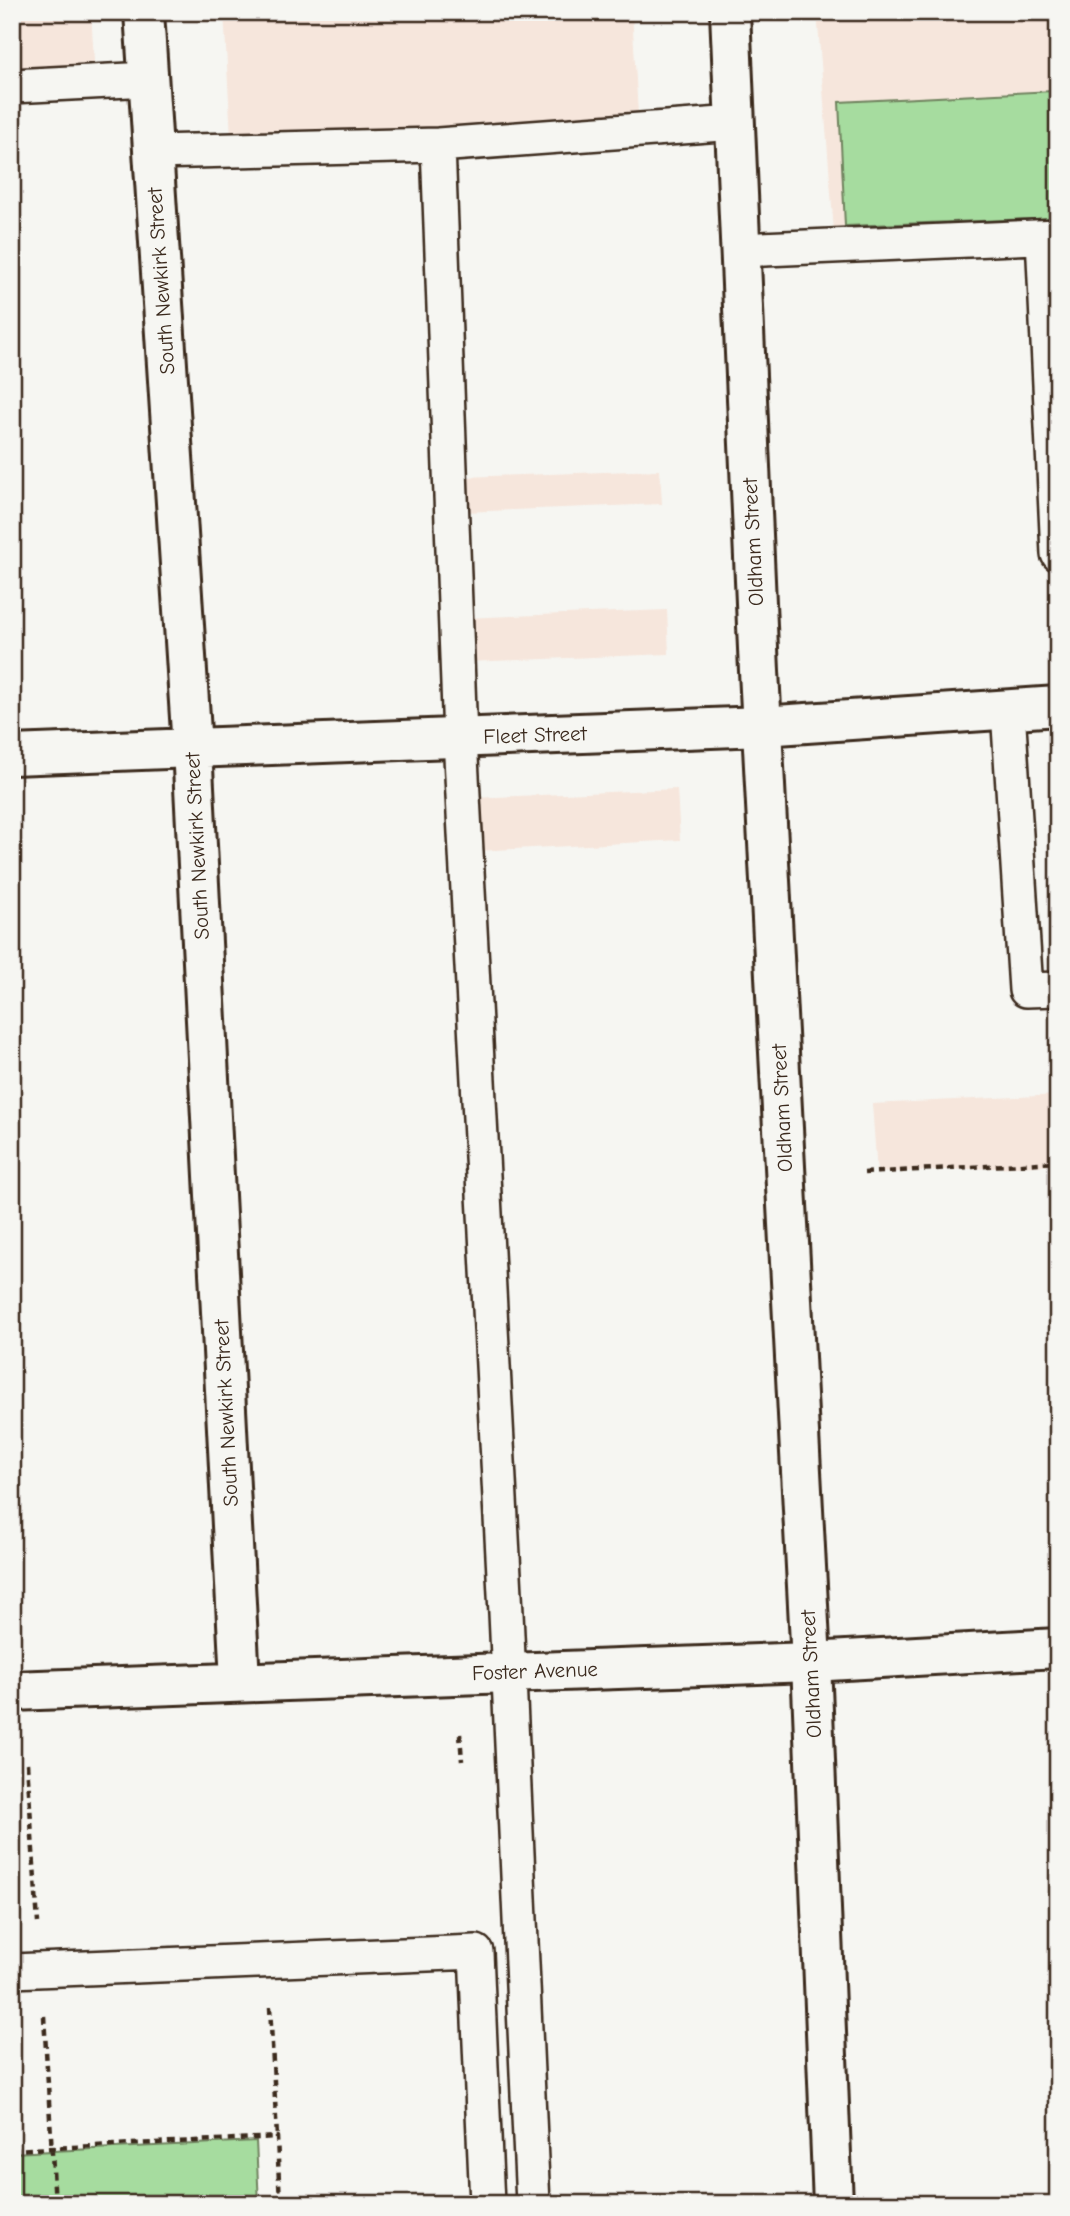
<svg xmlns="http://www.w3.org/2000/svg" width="1070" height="2216" font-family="'Comic Neue',sans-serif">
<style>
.built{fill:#f6e6dc}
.green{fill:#a6dc9f;stroke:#70835e;stroke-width:2}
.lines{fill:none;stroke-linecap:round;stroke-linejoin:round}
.service-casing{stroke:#3b2a1e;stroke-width:38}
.minor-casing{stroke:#3b2a1e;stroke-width:44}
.tertiary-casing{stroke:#3b2a1e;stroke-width:44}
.path{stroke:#3b2a1e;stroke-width:4.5;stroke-dasharray:7 5;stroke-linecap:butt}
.service{stroke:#f6f6f2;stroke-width:33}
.minor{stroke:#f6f6f2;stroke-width:38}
.tertiary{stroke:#f6f6f2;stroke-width:38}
.labels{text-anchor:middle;stroke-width:6;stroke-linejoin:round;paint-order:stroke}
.street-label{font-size:21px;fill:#3b2a1e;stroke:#f6f6f2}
</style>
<rect width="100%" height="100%" fill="#f6f6f2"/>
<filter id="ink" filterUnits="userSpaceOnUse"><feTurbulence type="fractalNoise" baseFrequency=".0143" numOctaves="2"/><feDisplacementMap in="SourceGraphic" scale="14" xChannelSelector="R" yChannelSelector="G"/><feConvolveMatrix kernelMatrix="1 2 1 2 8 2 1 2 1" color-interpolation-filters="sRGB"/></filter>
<g filter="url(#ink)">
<path class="built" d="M12,12H91L95,76L12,80Z
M224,12H632L639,131L232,155Z
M817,12H1058V221L834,232Z
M660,470L662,504L465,512L463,477Z
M667,610L669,654L465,662L463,618Z
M677,789L680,840L477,851L474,798Z
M1058,1095V1165L877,1173L872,1104Z"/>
<path class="green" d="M1053,91L1058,175V218L845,226L839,102Z
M256,2141L259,2204H12V2153Z"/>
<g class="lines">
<defs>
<path id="service" d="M12,86L149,79
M438,145L460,738L506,1613L533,2204
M153,152L438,145L735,123
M1043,237L1058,554
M740,250L1058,236
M1008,710L1026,990L1058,989
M12,1971L476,1952L487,2204"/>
<path id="minor" d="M144,12L192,748L240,1681
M12,755L762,726L1058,706
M12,1691L811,1662L1058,1648"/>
<path id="tertiary" d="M730,12L759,671L811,1662L833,2204"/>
</defs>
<use href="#service" class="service-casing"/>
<use href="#minor" class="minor-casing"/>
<use href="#tertiary" class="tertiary-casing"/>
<path class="path" d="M864,1173L1058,1162
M460,1734L462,1761
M27,1763L38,1923
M270,2007L277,2137
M44,2016L55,2204
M12,2150L277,2137L280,2204"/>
<use href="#service" class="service"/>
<use href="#minor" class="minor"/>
<use href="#tertiary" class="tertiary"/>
</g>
</g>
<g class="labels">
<g class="street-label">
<text transform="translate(161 281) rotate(-94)" y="7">South Newkirk Street</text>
<text transform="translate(753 542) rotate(-93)" y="7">Oldham Street</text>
<text transform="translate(535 735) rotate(-2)" y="7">Fleet Street</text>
<text transform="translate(197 846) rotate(-93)" y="7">South Newkirk Street</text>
<text transform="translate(782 1108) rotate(-93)" y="7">Oldham Street</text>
<text transform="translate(226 1413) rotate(-93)" y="7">South Newkirk Street</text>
<text transform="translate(535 1671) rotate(-2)" y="7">Foster Avenue</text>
<text transform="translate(811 1674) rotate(-93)" y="7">Oldham Street</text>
</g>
</g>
<rect width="1070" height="2216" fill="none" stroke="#f6f6f2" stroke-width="42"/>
<rect x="21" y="21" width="1028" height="2174" fill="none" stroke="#3b2a1e" stroke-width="2.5" filter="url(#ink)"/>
</svg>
